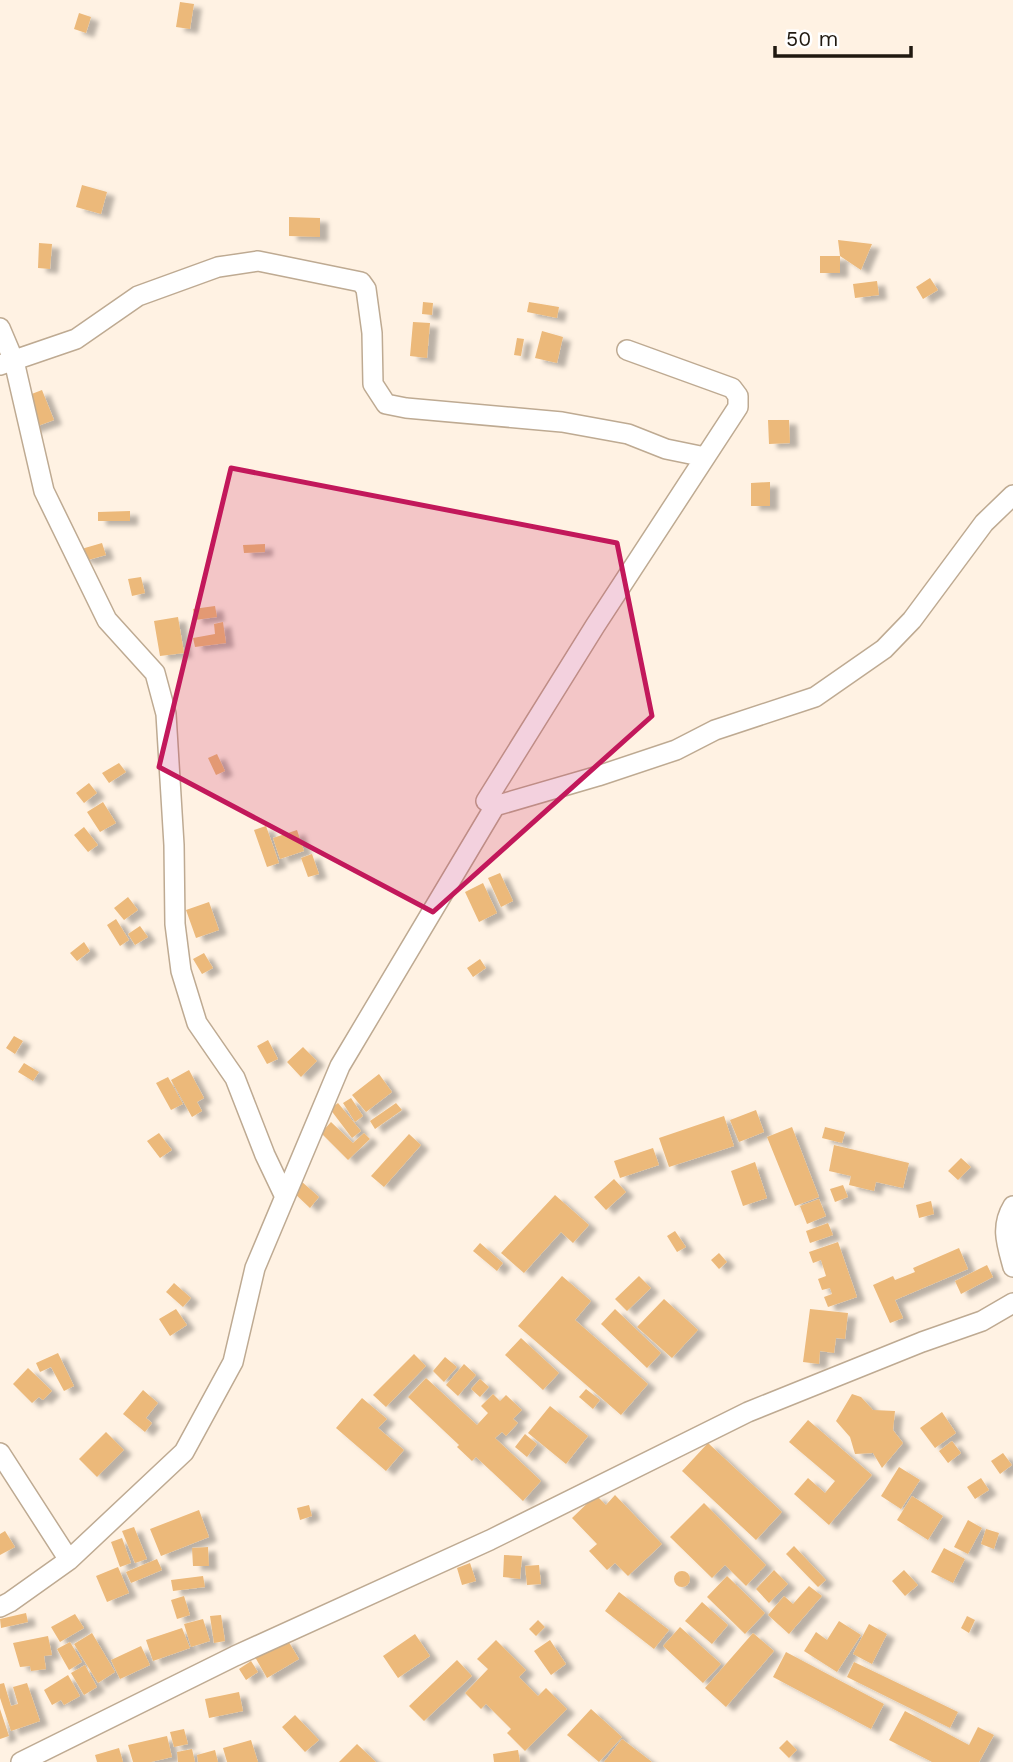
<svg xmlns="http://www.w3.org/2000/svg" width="1013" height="1762" font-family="'Work Sans',sans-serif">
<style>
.building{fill:#ecb97a;filter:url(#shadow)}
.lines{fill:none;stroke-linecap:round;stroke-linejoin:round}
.street-casing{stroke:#beaa92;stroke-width:22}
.street{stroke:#fff;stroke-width:19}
.marked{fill:#c2185b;fill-opacity:0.2;stroke:#c2185b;stroke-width:5;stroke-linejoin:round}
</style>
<defs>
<filter id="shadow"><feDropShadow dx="8" dy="4.5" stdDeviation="2" flood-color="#0004"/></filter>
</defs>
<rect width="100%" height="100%" fill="#fff2e3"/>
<path class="building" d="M180,2L194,4L190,29L176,27Z
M79,13L91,17L86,33L74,29Z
M82,185L107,192L101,214L76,207Z
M289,217L320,218V237L289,236Z
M838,240L872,244L861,270L840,256V273H820V256H840Z
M39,243L52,244L50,269L38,268Z
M930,278L938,290L923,299L916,287Z
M877,281L879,295L855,298L853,284Z
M423,302L433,303L432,315L422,314Z
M529,302L559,307L557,318L527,312Z
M413,322L430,323L427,358L410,356Z
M542,331L563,337L557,363L535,358Z
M517,338L524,339L521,356L514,355Z
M42,390L54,420L27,430L16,400Z
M768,420H789L790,443L769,444Z
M770,482V506H751V483Z
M130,511V521H98V512Z
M102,543L106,555L88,560L71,552Z
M265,544V552L244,553L243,545Z
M141,577L145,593L132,596L128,579Z
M215,606L217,617L195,620L193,609Z
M178,617L184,653L160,656L154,621Z
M223,622L226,643L195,647L193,638L215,634L214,624Z
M217,754L225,771L216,775L208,758Z
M119,763L126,772L109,783L102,773Z
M89,783L97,793L84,803L76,793Z
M103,802L116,823L100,832L87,812Z
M266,826L279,863L267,867L254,830Z
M84,827L98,845L88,852L74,835Z
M297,830L304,851L280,859L273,838Z
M312,854L319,874L308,877L301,858Z
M500,873L513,901L501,907L488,878Z
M483,883L497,913L479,922L465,892Z
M128,897L138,910L124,920L114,908Z
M209,902L219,930L196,938L186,910Z
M116,919L129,940L120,946L107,925Z
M140,926L148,937L135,945L128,934Z
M84,942L90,951L77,961L70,953Z
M204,953L213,968L202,974L193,959Z
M480,959L486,968L473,977L467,968Z
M14,1036L23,1041L15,1054L6,1048Z
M268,1040L278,1059L267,1064L257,1046Z
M303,1047L317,1061L301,1077L287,1062Z
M24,1063L39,1072L33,1081L18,1072Z
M189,1070L204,1098L197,1102L202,1111L192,1117L171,1080Z
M379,1074L392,1092L366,1112L352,1095Z
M168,1077L183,1104L171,1110L156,1083Z
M351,1098L363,1116L355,1122L343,1103Z
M338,1103L361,1131L352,1138L330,1109Z
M396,1103L402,1110L375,1129L370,1121Z
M756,1110L764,1132L739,1142L730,1120Z
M724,1116L734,1146L669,1167L659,1138Z
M331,1122L353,1143L364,1133L370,1139L348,1160L321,1133Z
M792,1127L819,1197L795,1206L767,1137Z
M825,1127L845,1132L842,1143L822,1138Z
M159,1133L172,1150L160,1158L147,1141Z
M409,1134L421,1145L384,1187L371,1176Z
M834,1145L909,1163L903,1188L876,1182L874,1191L849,1185L851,1176L829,1171Z
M653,1148L659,1165L620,1178L614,1161Z
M961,1158L971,1167L958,1180L948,1171Z
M755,1162L767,1198L743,1206L731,1171Z
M614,1179L626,1192L606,1210L594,1197Z
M301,1181L319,1197L310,1208L292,1191Z
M843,1185L848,1197L835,1202L830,1189Z
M555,1195L589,1225L573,1243L561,1232L524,1273L501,1253Z
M819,1199L826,1216L807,1224L800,1206Z
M931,1201L934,1214L919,1218L916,1205Z
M828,1223L833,1235L810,1243L806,1231Z
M675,1231L686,1247L677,1252L667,1236Z
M838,1242L857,1297L828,1307L824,1297L832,1294L830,1288L822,1290L818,1279L826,1276L821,1260L813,1263L809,1252Z
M480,1243L503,1263L497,1271L473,1251Z
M959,1248L968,1269L895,1300L903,1318L890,1323L873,1285L893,1276L895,1280L915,1272L913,1268Z
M719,1253L727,1262L719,1269L711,1260Z
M987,1265L993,1277L961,1294L955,1281Z
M562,1276L591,1301L575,1320L648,1384L621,1415L518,1326Z
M639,1276L651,1288L627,1311L615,1299Z
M174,1283L191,1298L183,1307L166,1292Z
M664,1299L698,1330L672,1358L637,1327Z
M176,1309L187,1325L170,1336L159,1319Z
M615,1309L661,1353L647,1368L601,1324Z
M810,1309L848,1313L845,1339L836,1338L834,1353L820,1351L819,1364L803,1362Z
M521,1338L559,1373L543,1390L505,1355Z
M58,1353L74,1386L64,1391L51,1367L40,1372L36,1363Z
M414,1354L426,1366L386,1407L373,1395Z
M445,1357L457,1367L444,1382L433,1371Z
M464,1364L476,1375L458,1396L446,1385Z
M28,1368L52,1391L43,1400L39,1397L32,1403L13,1384Z
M426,1378L477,1425L488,1413L481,1406L493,1394L500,1401L506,1395L522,1410L513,1419L518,1423L506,1436L502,1432L495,1438L541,1481L523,1501L476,1457L472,1461L457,1447L459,1445L408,1397Z
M480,1379L489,1387L480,1397L471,1389Z
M586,1389L600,1400L593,1409L579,1397Z
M143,1390L158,1403L146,1418L152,1423L145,1432L123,1414Z
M852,1394L861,1397L873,1410L895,1411L893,1430L903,1443L882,1468L873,1453L855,1454L850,1437L836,1421Z
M362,1398L387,1419L378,1428L404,1450L386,1471L336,1428Z
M550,1406L588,1436L566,1464L528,1433Z
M942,1412L956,1433L935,1448L920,1428Z
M808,1420L872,1475L829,1525L794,1494L808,1478L825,1493L835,1481L789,1442Z
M106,1432L124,1450L97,1477L79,1459Z
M525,1434L537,1444L527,1457L515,1447Z
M952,1441L961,1453L948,1463L939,1451Z
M708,1443L782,1512L756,1540L682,1471Z
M1003,1453L1012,1465L1000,1474L991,1461Z
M899,1467L920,1480L901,1509L881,1496Z
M981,1478L989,1490L975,1499L967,1487Z
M596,1495L606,1505L615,1495L662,1544L628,1576L615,1563L607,1570L589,1551L597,1544L572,1518Z
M912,1496L943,1516L928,1540L897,1520Z
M704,1503L766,1565L746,1586L725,1565L712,1578L670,1537Z
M309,1505L312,1516L300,1520L297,1508Z
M199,1510L209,1537L161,1556L150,1529Z
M968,1520L982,1528L968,1554L954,1547Z
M134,1527L147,1559L135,1563L122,1531Z
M986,1529L999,1533L994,1549L981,1544Z
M5,1531L15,1547L0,1555V1534Z
M122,1538L131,1563L120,1567L111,1542Z
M794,1546L826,1580L818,1587L786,1554Z
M208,1547L209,1566H193L192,1548Z
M944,1548L965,1559L953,1583L931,1572Z
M504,1555L522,1556L520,1579L503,1577Z
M157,1559L162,1570L131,1583L126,1572Z
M470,1563L476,1581L462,1585L457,1568Z
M539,1565L541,1584L527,1585L525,1566Z
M118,1567L129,1593L107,1602L96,1576Z
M774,1570L788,1584L769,1603L756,1589Z
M904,1570L918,1585L905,1596L892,1581Z
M674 1579a8 8 0 1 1 16 0a8 8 0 1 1-16 0Z
M203,1576L205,1587L173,1591L171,1580Z
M727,1576L765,1613L745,1634L707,1597Z
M809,1586L822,1596L789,1634L768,1615L784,1596L793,1604Z
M619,1592L669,1630L654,1649L605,1611Z
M184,1596L190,1615L177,1619L171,1600Z
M702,1602L728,1625L712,1644L685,1621Z
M26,1613L28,1622L1,1628L0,1619Z
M75,1614L84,1628L60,1642L51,1627Z
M221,1615L225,1641L214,1643L210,1616Z
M967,1616L975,1620L969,1633L961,1628Z
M203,1619L210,1641L191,1647L184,1624Z
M538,1620L545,1627L536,1636L529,1629Z
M839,1621L861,1635L837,1672L804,1651L816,1632L827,1640Z
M869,1624L887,1634L872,1664L853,1654Z
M680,1627L721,1664L703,1683L663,1646Z
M182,1628L190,1648L153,1661L146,1640Z
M92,1633L115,1672L98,1683L74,1644Z
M753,1633L774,1651L726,1707L705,1688Z
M415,1634L430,1656L398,1678L383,1656Z
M48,1636L52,1655L44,1656L46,1669L31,1671L30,1666L20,1667L13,1643Z
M287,1639L299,1659L267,1678L255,1657Z
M496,1640L526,1670L519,1677L538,1696L546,1688L567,1709L525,1751L507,1733L511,1729L486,1704L481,1709L465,1693L488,1669L477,1659Z
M550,1640L566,1664L551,1675L534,1651Z
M70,1642L82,1662L69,1670L57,1649Z
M141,1646L150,1665L120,1679L111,1660Z
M786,1652L884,1704L871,1729L773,1677Z
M457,1660L472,1676L424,1721L409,1706Z
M251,1661L258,1672L246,1680L239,1669Z
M854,1662L958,1712L950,1728L847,1677Z
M85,1665L97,1687L84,1695L71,1673Z
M68,1675L80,1696L64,1705L61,1700L52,1705L44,1690Z
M4,1683L11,1706L18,1704L13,1687L27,1683L40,1721L11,1731L0,1698V1684Z
M239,1692L243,1711L209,1718L205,1699Z
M0,1709L9,1736L0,1739Z
M591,1709L622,1737L599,1762L567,1735Z
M905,1711L969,1745L978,1727L994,1735L979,1762H932L889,1740Z
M295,1715L319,1740L305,1752L282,1727Z
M184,1729L188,1744L174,1747L170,1732Z
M167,1736L172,1757L151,1762H133L128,1745Z
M622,1739L652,1762H604Z
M251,1740L258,1762H227L223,1748Z
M787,1740L797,1750L789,1758L779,1748Z
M357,1744L376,1762H339Z
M119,1748L123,1762H97L95,1755Z
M192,1749L195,1762H178L177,1752Z
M215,1750L218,1762H198L197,1755Z
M518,1750L520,1762H494L493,1754Z"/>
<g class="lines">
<defs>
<path id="street" d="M0,328L14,361L44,491L107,620L155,673L166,714L174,845L175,924L181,971L197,1023L235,1078L265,1155L285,1197
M0,365L76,339L138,296L218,267L258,261L361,282L366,289L372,333L373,384L386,404L406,408L562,422L628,434L666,449L705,457
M495,806L598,776L676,750L715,730L815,697L884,649L912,620L984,523L1013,495
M1013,1206C1000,1227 1007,1245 1013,1267
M0,1453L69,1560
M0,1607L10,1602L69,1560L184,1452L233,1362L255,1268L340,1066L495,806L486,801L595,626L738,407V396L732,388L627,350
M21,1762L235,1656L490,1540L748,1412L922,1342L982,1321L1013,1303"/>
</defs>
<use href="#street" class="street-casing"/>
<use href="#street" class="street"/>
</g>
<path class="marked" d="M231,468L617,543L652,716L433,912L159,767Z"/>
<path d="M775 46v10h136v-10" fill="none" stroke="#201910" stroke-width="3.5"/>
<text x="786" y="46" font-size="21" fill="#201910" stroke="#ffffff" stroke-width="5" paint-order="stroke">50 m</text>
</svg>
